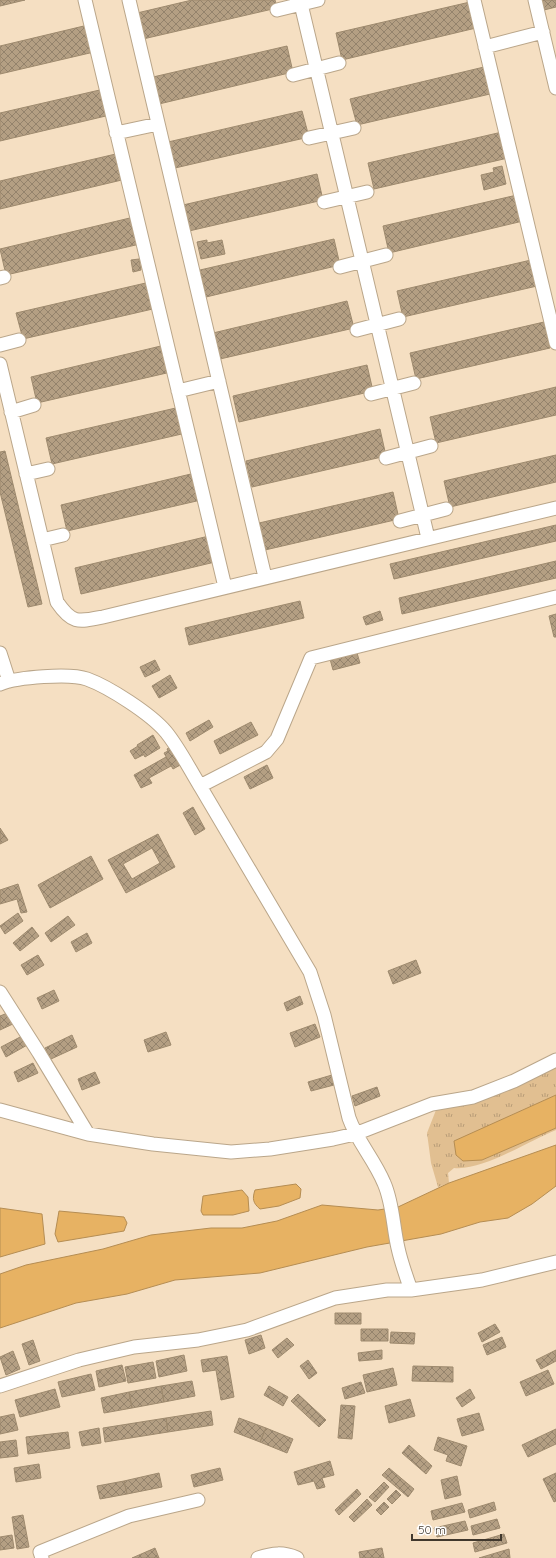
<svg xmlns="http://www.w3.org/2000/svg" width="556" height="1558" font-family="Quicksand,sans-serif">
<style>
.grass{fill:url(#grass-tufts)}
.water{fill:#e7b263;stroke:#b58d53}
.building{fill:url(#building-cross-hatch);stroke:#9e8a6e;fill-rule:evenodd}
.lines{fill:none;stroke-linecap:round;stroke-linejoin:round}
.minor-casing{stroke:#baa68a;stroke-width:15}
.minor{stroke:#fff;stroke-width:13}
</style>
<defs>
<pattern id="grass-tufts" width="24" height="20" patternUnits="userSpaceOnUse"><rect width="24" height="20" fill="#e1bf91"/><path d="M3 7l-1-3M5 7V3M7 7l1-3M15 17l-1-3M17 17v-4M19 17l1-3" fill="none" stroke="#b89c77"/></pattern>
<pattern id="building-cross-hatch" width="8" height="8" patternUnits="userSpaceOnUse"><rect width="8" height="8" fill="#b49f83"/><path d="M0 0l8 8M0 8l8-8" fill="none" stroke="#94836c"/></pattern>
</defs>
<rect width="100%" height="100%" fill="#f5dfc2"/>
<path class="grass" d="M556,1066V1095L511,1116L482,1160L556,1128V1130C528,1141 483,1171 454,1168L448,1173L449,1183L438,1187L431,1163L427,1133L436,1110L465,1104L505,1092Z"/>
<path class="water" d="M556,1095V1128L482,1160L463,1161L456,1155L454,1141Z
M556,1145V1186L532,1204L508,1218L480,1222L441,1234L367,1247L260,1273L175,1280L127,1294L76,1303L0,1328V1274L26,1265L103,1249L151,1235L211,1228H242L277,1221L322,1205L378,1210L398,1207L449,1183Z
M296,1184L301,1189L300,1198L279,1206L260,1209C253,1203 252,1199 255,1190Z
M242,1190L248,1197L249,1211L233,1215H203L201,1211L203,1196Z
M0,1208L42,1214L45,1244L0,1257Z
M59,1211L124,1217L127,1223L124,1231L58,1242L55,1234Z"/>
<path class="building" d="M0,0H25L0,6Z
M192,0H275L277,8L143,39L137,13Z
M542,0H556V7L544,10Z
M470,2L476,28L342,60L336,33Z
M88,25L94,52L0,74V46Z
M287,46L293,72L159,104L153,77Z
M484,67L490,94L357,125L350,99Z
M104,89L110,115L0,141V113Z
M302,111L309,137L175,168L168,142Z
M502,132L508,158L374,189L368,163Z
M120,153L126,179L0,209V181Z
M502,166L506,184L484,190L481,175L494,172L493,168Z
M317,174L323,200L189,231L183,205Z
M517,195L523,221L389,253L383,226Z
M134,217L140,244L6,275L0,249Z
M334,239L340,265L206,297L200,270Z
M207,240V243L222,240L225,254L201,259L197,242Z
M139,259L141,270L133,272L131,260Z
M531,260L537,286L403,317L397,291Z
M150,282L157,308L23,339L16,313Z
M347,301L354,328L220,359L213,333Z
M544,322L550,348L416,379L410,353Z
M165,345L171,372L37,403L31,377Z
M367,365L373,391L239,422L233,396Z
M556,387V415L436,443L430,417Z
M180,407L186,433L52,464L46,438Z
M380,429L386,456L252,487L246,461Z
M5,451L42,604L28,607L0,492V452Z
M556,455V482L450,507L444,481Z
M195,473L201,500L67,531L61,505Z
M393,492L399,519L265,550L259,523Z
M556,525V541L394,579L390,564Z
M209,536L215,562L81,594L75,568Z
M556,561V578L402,614L399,598Z
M300,601L304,618L189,645L185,628Z
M380,611L383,620L366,625L363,617Z
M556,614V637H554L549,616Z
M357,653L360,663L333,670L330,659Z
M155,660L160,670L145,677L140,667Z
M170,675L177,688L159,698L152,686Z
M209,720L213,727L190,741L186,733Z
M251,722L258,735L220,754L214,741Z
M153,735L160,748L145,757L137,745Z
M138,746L143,755L135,759L130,751Z
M172,746L182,764L173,769L164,753L168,751L167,749Z
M166,757L171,766L149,778L152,783L141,788L134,775Z
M267,765L273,778L250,789L244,777Z
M193,807L205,829L195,835L183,813Z
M0,828L8,840L0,844Z
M158,834L175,867L126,893L108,860ZM152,848L160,863L132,879L123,864Z
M91,856L103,879L50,908L38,885Z
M18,884L27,912L21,913L17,899L0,904V890Z
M18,913L23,921L5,934L0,926Z
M68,916L75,925L51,942L45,933Z
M32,927L39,936L20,951L13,943Z
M87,933L92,943L76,952L71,942Z
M38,955L44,965L27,975L21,965Z
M416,960L421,973L393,984L388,971Z
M54,990L59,1001L42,1009L37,998Z
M300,996L303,1004L287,1011L284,1003Z
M10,1012L15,1023L0,1030V1016Z
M315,1024L320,1037L295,1047L290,1033Z
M166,1032L171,1045L148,1052L144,1040Z
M24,1035L29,1044L6,1057L1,1047Z
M72,1035L77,1047L51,1059L45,1048Z
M33,1063L38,1073L18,1082L14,1072Z
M95,1072L100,1083L82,1090L78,1079Z
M332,1075L334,1085L311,1091L308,1082Z
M377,1087L380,1096L355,1106L352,1096Z
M335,1313H361V1324H335Z
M495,1324L500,1332L482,1342L478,1333Z
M361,1329H388V1341H361Z
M391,1332L415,1333L414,1344L390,1343Z
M261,1335L265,1348L249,1354L245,1340Z
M502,1337L506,1347L487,1355L483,1345Z
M287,1338L294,1345L278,1358L272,1350Z
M33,1340L40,1361L29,1365L22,1344Z
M382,1350V1359L359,1361L358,1353Z
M556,1350V1361L541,1369L536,1360Z
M13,1351L20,1369L6,1375L0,1357Z
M184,1355L187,1371L159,1377L156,1361Z
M227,1356L234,1397L221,1400L216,1370L203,1372L201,1360Z
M308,1360L317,1373L309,1379L300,1366Z
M153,1362L156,1378L128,1383L125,1367Z
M122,1365L126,1381L99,1387L96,1371Z
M413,1366L453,1367V1382L412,1381Z
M393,1368L397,1385L367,1392L363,1375Z
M548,1370L554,1384L526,1396L520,1382Z
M91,1374L95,1390L62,1397L58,1382Z
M192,1381L195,1396L164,1402L161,1386Z
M361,1382L365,1393L345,1399L342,1388Z
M161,1386L164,1402L132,1408L129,1392Z
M269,1386L288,1397L283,1406L264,1395Z
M55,1389L60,1407L20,1417L15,1400Z
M470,1389L475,1398L462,1407L456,1398Z
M129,1392L132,1408L104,1413L101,1398Z
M298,1394L326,1420L319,1427L291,1401Z
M410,1399L415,1416L389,1423L385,1406Z
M341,1405L355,1406L352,1439L338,1438Z
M211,1411L213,1425L168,1432L166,1418Z
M479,1413L484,1430L462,1436L457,1419Z
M14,1414L18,1430L0,1434V1417Z
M166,1418L168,1432L105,1442L103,1428Z
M239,1418L266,1428L260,1442L234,1432Z
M99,1428L101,1443L82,1446L79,1432Z
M266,1428L293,1439L287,1453L260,1442Z
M556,1429V1444L528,1457L522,1445Z
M68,1432L70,1448L28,1454L26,1437Z
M438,1437L467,1446L461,1466L446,1461L448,1455L434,1450Z
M16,1440L18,1456L0,1458V1442Z
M409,1445L432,1466L426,1474L402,1453Z
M330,1461L334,1475L322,1478L325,1487L317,1489L314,1481L298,1485L294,1472Z
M39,1464L41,1478L16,1482L14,1468Z
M220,1468L223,1480L194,1487L191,1475Z
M389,1468L414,1489L408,1497L382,1475Z
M159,1473L162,1487L127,1494L124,1481Z
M556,1473V1501L554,1502L543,1479Z
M457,1476L461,1495L445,1499L441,1480Z
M124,1481L127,1494L100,1499L97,1486Z
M384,1482L389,1487L375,1502L369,1497Z
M357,1489L361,1494L339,1515L335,1510Z
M396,1490L401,1495L392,1504L387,1499Z
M367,1499L372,1505L354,1522L349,1517Z
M384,1502L389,1507L381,1515L376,1510Z
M494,1502L496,1510L470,1518L468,1510Z
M462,1503L465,1512L433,1520L431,1511Z
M23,1515L29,1547L17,1549L12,1517Z
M497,1519L500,1528L473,1535L471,1526Z
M465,1521L468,1530L437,1537L434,1528Z
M504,1534L507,1543L475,1552L473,1543Z
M12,1535L14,1548L0,1550V1537Z
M155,1548L159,1558H132Z
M382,1548L384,1558H360L359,1552Z
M509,1549L510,1558H479Z"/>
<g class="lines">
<defs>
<path id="minor" d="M85,0L225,587
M129,0L265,577
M300,0L428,538
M474,0L556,343
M535,0L556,88
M277,10L318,0
M485,47L543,32
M293,75L339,63
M116,133L158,124
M309,138L354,128
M324,202L367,192
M340,267L386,255
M0,278L4,277
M357,330L399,319
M0,345L19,340
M0,364L57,602C72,624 78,622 103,617L556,508
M178,391L219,381
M371,394L414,383
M11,412L34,405
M386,458L431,446
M26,474L48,469
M400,521L446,509
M42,540L63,535
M0,653L9,681
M0,684C17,677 70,673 87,679C109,687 151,714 166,732C179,748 189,768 200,786
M0,992L39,1053L88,1134
M0,1110L88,1134L153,1144L231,1152L270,1149L333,1139L355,1134L432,1104L473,1097L514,1081L556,1060
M411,1290C406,1276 401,1262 398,1248C393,1227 393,1203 384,1183C374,1159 357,1141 349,1118L324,1015L310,972L200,786L266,752L277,739L311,658L556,597
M0,1386L79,1360L134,1347L198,1340L247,1330L335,1298L387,1290H411L482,1280L556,1262
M42,1558L40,1552L129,1516L198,1500
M258,1558C273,1553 283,1552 297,1558"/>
</defs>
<use href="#minor" class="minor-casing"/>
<use href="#minor" class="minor"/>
</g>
<path d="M412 1534v6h89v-6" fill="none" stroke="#41382d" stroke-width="2"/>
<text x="418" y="1534" font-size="12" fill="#41382d" stroke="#ffffff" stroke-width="3" paint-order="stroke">50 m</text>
</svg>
